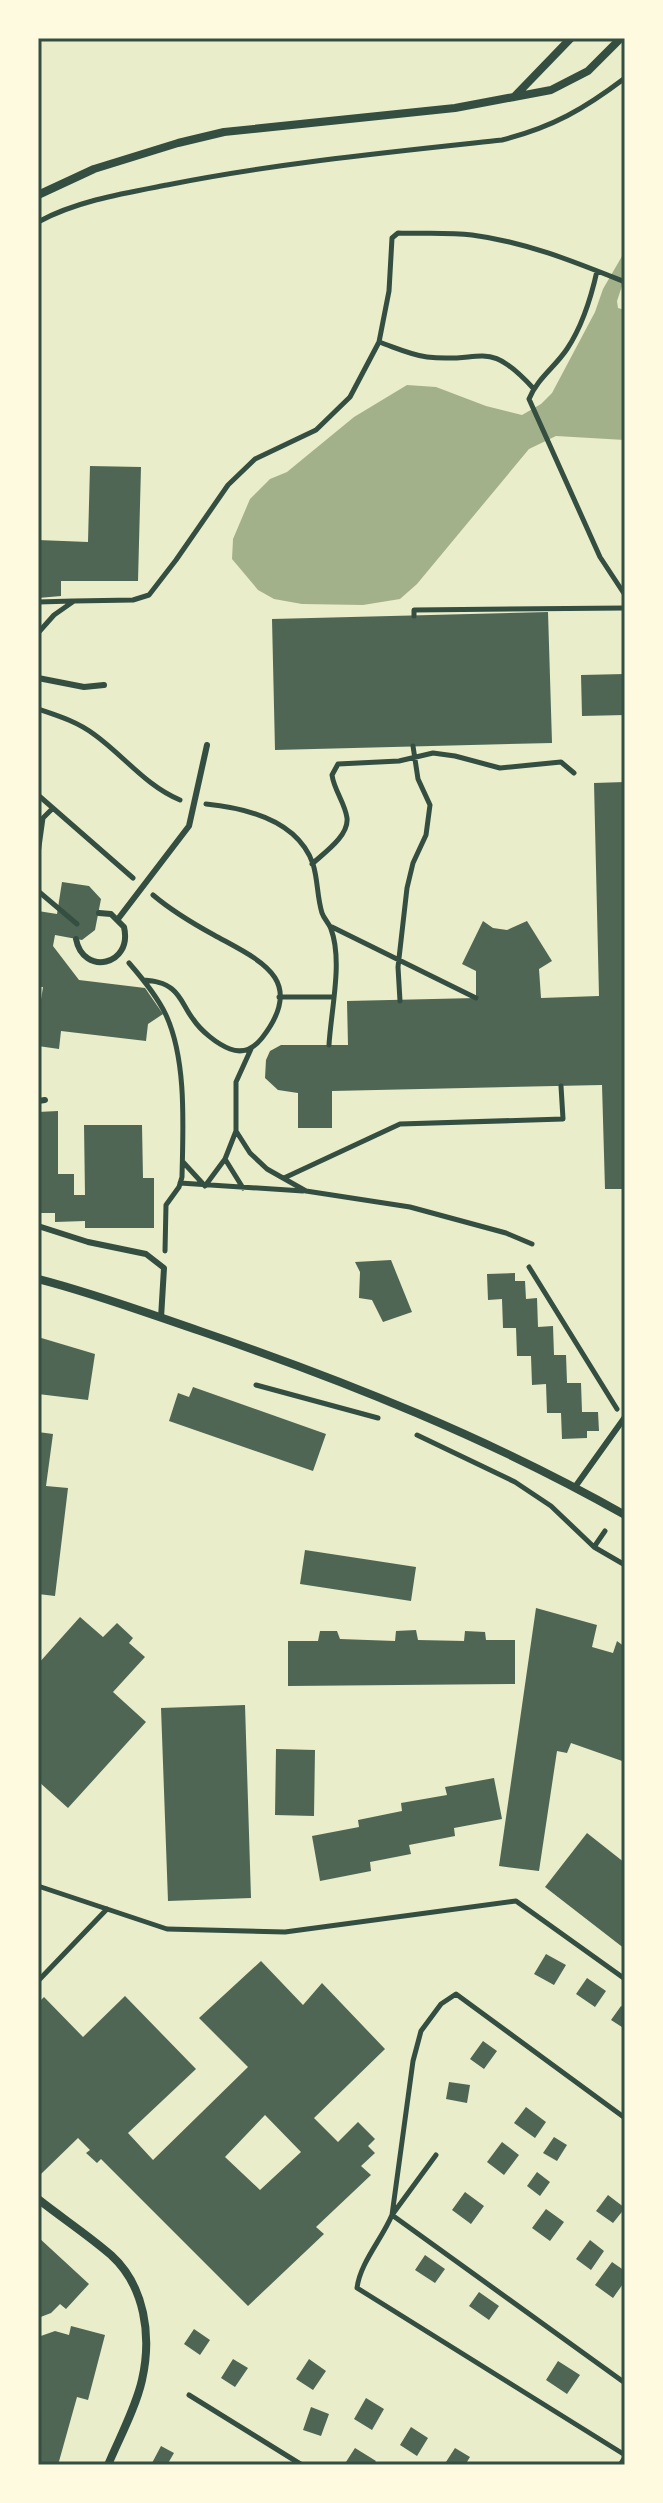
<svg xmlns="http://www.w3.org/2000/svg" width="663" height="2503" font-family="Jost,sans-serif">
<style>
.water{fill:#a3b18a}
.building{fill:#4f6655;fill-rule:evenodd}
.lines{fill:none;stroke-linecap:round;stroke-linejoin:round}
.path{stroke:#344e41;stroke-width:5}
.service{stroke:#344e41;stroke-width:6}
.minor{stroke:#344e41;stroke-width:8}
.neatline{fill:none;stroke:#344e41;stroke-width:3}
</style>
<rect width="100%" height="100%" fill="#e9edc9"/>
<path class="water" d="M625,251V277L617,301L618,308L625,310V440L556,436L529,449L417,584L400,599L363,605L302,604L274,599L258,590L232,559L233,539L250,499L270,479L287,472L354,417L407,385L436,387L486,406L522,415L541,404L552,393L595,312L603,289Z"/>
<path class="building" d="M90,466L141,467L138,581H61V596L38,598V540L88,542Z
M548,612L552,743L275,750L272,619Z
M625,674V715L582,716L581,675Z
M625,782V1189H605L602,1085L332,1091V1128H298V1093L278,1090L265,1078L266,1060L270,1051L281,1045H348L347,1001L476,998V971L462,964L483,921L493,928L507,930L527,921L552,961L539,969L541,998L599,996L594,783Z
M62,882L89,886L101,899L95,930L82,940L55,935L53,946L79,980L145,988L163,1014L148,1024L146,1041L61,1031L59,1049L38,1046V1019L43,987H38V911L57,914Z
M58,1111V1174H74V1195H85L84,1125H142L143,1178H154V1228H85V1221L55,1222V1213H38V1112Z
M391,1260L412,1312L383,1322L372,1300L359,1298L360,1272L355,1262Z
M515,1273V1281H525L526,1299L537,1298L538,1327L553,1326L554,1355H566L567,1383H581L582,1412H598L599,1431H587V1438L562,1439L561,1413H547L546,1384L532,1385L531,1356H517L516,1328H503L502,1299L488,1300L487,1274Z
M38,1337L95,1354L88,1400L38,1394Z
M193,1387L326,1434L313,1471L169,1421L178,1393L189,1397Z
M38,1432L53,1434L46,1486L68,1488L55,1596L38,1594Z
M305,1550L416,1567L411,1601L300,1584Z
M536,1608L597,1625L592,1647L613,1653L617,1641L625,1647V1762L571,1743L567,1753L557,1751L539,1871L499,1866Z
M80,1617L103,1637L117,1623L133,1638L129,1643L145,1657L113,1692L146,1722L68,1808L38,1781V1664Z
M416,1630L418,1640L464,1641L465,1631L485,1632L486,1640H515V1684L288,1686V1641H318L320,1631H337L340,1639L395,1641L396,1631Z
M245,1705L251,1898L168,1901L161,1708Z
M276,1749L315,1750L314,1816L275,1815Z
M494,1778L502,1819L454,1828L455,1836L409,1845L411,1854L370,1862L371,1871L320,1881L312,1836L359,1827L358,1820L402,1811L401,1803L447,1795L445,1787Z
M587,1833L625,1863V1949L545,1887Z
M546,1954L566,1965L554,1985L534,1974Z
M261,1961L303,2005L322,1983L385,2049L314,2118L338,2142L358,2122L375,2139L368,2146L375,2153L361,2166L371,2175L316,2227L324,2234L248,2306L101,2159L97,2163L86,2153L90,2150L78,2138L41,2174L38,2170V2003L44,1997L83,2037L125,1996L196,2069L128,2133L153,2160L248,2067L199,2018ZM265,2115L301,2152L260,2190L225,2157Z
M587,1978L606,1991L595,2007L576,1994Z
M621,2006L625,2008V2029L611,2020Z
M483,2041L497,2051L484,2069L470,2059Z
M449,2082L470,2085L467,2103L446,2099Z
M526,2107L546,2122L535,2138L514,2123Z
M554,2137L567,2145L557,2161L543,2153Z
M502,2142L519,2155L504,2175L487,2162Z
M537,2172L550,2182L540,2196L527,2186Z
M465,2192L484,2206L471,2224L452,2210Z
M608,2195L625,2208L613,2223L596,2211Z
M546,2209L564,2222L550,2241L532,2228Z
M38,2237L89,2284L66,2309L60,2304L51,2313L38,2318Z
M590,2240L604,2251L591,2270L576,2259Z
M425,2255L445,2269L435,2283L415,2270Z
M612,2262L625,2271V2281L613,2298L595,2285Z
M479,2292L499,2306L489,2320L469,2306Z
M71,2326L105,2335L88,2400L77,2397L58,2465H38V2337L55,2331L69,2335Z
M194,2329L210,2340L200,2355L184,2344Z
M233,2359L248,2368L235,2387L221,2378Z
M309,2359L326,2371L313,2390L296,2379Z
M558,2361L580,2375L567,2394L546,2380Z
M366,2398L384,2409L372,2430L354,2419Z
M311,2407L329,2414L321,2436L303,2430Z
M411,2427L428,2438L417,2456L400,2445Z
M161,2446L174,2453L167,2465H155L152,2463Z
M355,2448L376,2461L373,2465H344Z
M455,2448L470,2457L465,2465H444Z"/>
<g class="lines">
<path class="path" d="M38,222C76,201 125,193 167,185C278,163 390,152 502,140C553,127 584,109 625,78
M597,271C591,298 583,325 567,349C555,367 537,379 529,399L600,557L625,595
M379,342L389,291L392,238L398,233C422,234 448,232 472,235C526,242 575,262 625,282
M38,602L73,601
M414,616V610L625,608
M38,633L54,615L74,601L133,600L149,595L176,560L228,485L255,459L316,430L350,397L379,342C394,347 411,355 427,357C483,364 486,337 533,388
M38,709C59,716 78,722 95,735C124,756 146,786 180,800
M38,795L133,878
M206,804C246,808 298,821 313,864C318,880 317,897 322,913C324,919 329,923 331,929C343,961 331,1010 329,1045
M38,854L43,818L53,808
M312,864C324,853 349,836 347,818C345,803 334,790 332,775L338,764L399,761L433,753L455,756L500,768L561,762L574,773
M38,891L77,924
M332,927L476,998
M129,963C143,979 157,996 166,1015C187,1061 183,1127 182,1177L179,1187L166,1205L165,1251
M143,980C153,981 164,982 172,989C182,997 185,1009 193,1019C201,1031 217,1044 230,1049C243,1054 254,1048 262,1038C308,979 259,960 214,935C192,923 172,911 153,895
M279,997H332
M400,1001L398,967L407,888L413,863L426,835L430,805L418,779L413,746
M251,1049L236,1082V1131L250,1153L267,1169L306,1191L410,1207L506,1233L532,1244
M236,1131L225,1159L243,1188
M183,1162L205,1186L225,1159
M284,1178L400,1124L563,1119L561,1086
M180,1183L303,1191
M529,1267L617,1409
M256,1385L378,1418
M417,1435L515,1482L551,1506L594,1547L625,1565
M594,1547L605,1531
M38,1886L167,1929L285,1932L516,1901L625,1979
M38,1981L107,1909
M625,2118L456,1994L441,2004L421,2031L413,2061L392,2215C382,2239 360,2263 357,2288L625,2455
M436,2155L392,2215L625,2383
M189,2395L302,2465
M620,2465L625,2457"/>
<path class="service" d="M38,678L84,687L104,685
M118,919L189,826L207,745
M76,939C83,976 133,966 124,927L111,914L99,913
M38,1101L45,1100
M38,1226L88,1242L146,1254L164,1268L161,1318
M575,1487L625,1417"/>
<path class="minor" d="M514,97L571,38
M38,195L94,169L178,143L224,132L455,108L551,90L588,71L621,38
M38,1279C93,1293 147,1313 200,1331C346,1381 491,1439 625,1515
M38,2199C62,2218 88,2235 111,2255C145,2286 152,2336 142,2380C136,2407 119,2439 108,2465"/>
</g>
<rect width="663" height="2503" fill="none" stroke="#fefae0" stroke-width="80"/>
<rect x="40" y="40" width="583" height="2423" class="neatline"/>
</svg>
